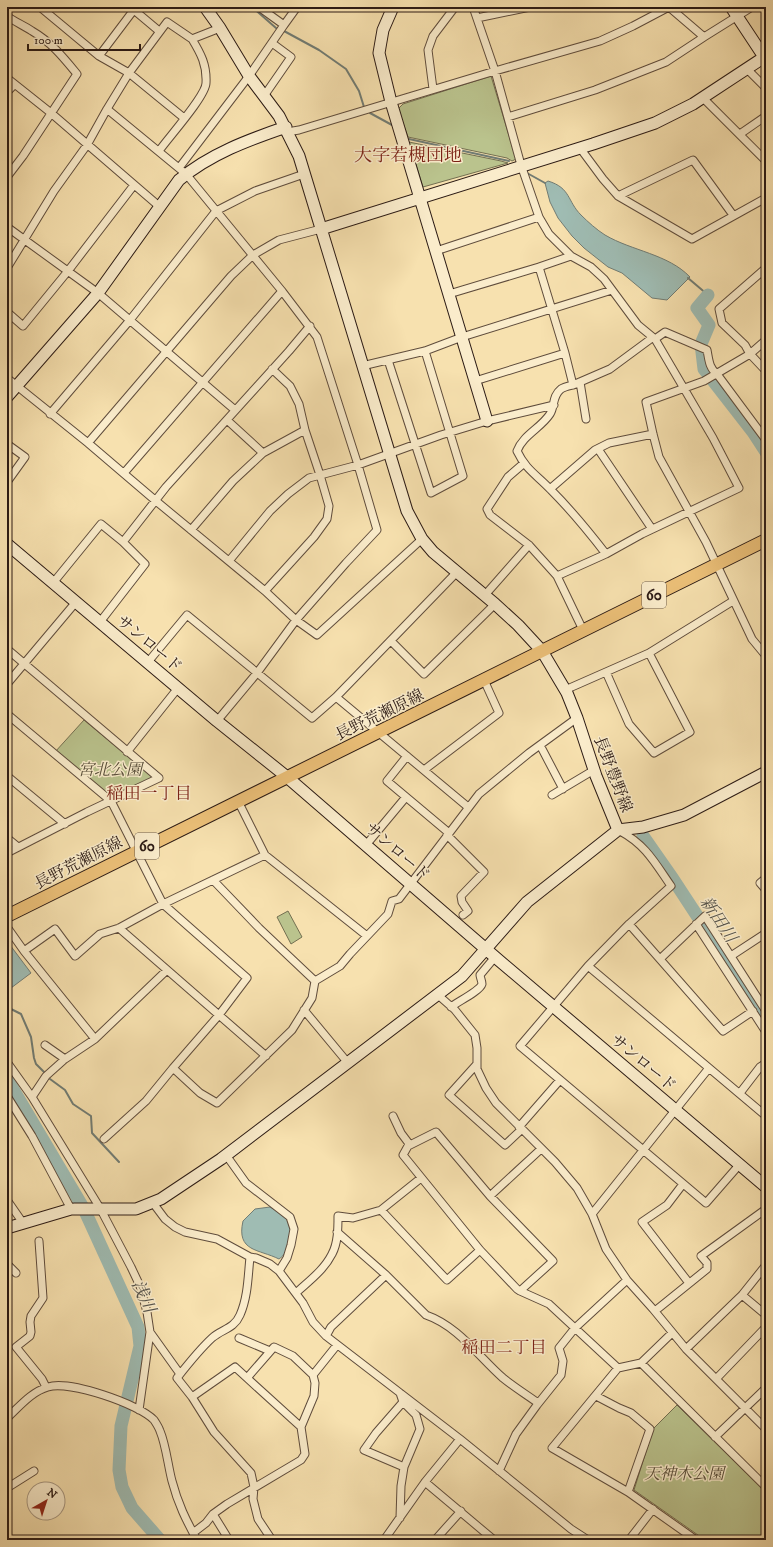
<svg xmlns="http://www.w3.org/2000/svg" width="773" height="1547" font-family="'IM FELL DW Pica','Noto Serif JP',serif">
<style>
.green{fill:#bac38d;stroke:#736f51}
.water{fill:#9fbcb3;stroke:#717c74}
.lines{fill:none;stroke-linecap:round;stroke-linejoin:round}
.stream{stroke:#717c74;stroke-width:2}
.river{stroke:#9fbcb3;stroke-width:13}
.street-casing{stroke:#5f4c3c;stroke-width:9}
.secondary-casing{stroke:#2c1b15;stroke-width:13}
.primary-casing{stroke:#2c1b15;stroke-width:14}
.street{stroke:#faeccb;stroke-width:7}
.secondary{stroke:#faeccb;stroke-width:11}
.primary{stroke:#ecc078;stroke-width:12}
.labels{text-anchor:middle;stroke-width:3;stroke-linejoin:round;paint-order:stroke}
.shield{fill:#faeccb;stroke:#6a5a4c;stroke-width:1}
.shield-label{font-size:15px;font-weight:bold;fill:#2c1b15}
.street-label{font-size:16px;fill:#2c1b15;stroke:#faeccb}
.park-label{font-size:16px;font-style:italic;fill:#574d39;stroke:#faeccb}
.neighbourhood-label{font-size:17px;fill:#7a1f14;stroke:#faeccb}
.water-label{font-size:17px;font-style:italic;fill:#54534c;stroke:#faeccb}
.quarter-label{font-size:18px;fill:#7a1f14;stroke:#faeccb}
</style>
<rect width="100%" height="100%" fill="#f7e1af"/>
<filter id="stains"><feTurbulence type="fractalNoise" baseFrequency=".005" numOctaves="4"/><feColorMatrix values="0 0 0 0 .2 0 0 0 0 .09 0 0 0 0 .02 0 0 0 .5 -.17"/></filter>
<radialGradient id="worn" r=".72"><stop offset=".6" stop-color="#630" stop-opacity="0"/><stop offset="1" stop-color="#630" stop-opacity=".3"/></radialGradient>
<path class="green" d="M491,76L516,159L512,161L507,158L408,137L398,109L403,104Z
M409,142L501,161L508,163L423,187Z
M84,720L154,778L111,797L55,752Z
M288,911L302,937L291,944L277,917Z
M677,1405L766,1492V1540H705L634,1490L653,1429Z"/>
<path class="water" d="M548,181C571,188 567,201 581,215C588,222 597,230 605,235C632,251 668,254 690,277L667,300L652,298L622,273L608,267L584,248L572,236L558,218L550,202L545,183Z
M7,941L31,973L7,991Z
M270,1207C275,1210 283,1214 286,1218C295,1230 290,1252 279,1259C259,1249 236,1252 243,1221L255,1209Z"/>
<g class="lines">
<path class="stream" d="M252,7L276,28
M284,31L319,50L346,69L359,91L364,107
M370,113L392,125
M409,139L509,161
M527,173L545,183
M688,278L708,295
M7,1007L21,1014L31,1037L34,1058L36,1064L45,1073
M50,1079L65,1090L73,1104L91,1116L92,1133L119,1162"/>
<path class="river" d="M708,295L697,308L709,325L701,344L704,369L753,432L766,452
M643,836L673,879L766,1021
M7,1079L84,1209L138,1327L140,1346L121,1426L119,1470L122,1487L132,1508L160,1540"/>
<defs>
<path id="street" d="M40,7L99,56L129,73L184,118
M473,7L495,71L521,165L539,217L549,234L571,256
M134,10L159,31
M7,16C15,22 23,25 32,31C51,42 63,57 77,74L23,156L7,177
M477,18L530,7
M284,25L297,7
M704,37L752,7
M99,56L136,7
M746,68L766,88
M7,78L51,113L160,207
M433,89L428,50L433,36L455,7
M7,92L14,85
M264,96L291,57L272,43
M702,97L766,161
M508,117L595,90L666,62L704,37L669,7
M287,132L299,130L495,71L600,41L633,26L669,7
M740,134L766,116
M580,148L603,179L618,196L692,239L766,198
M159,151C168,138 206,96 206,83C207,65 201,54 192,39
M179,168L249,76L284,25L259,7
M618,196L693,160L733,215
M7,227L98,293L235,410
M436,251L539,217
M7,268L54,191L87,145L107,109
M766,268L719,309L722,323L745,345L750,354L766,371
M449,294L539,267
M7,312L23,326L68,271L134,185
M655,339L665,332L707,350C709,360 709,368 717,374L766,440
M766,340L750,354L704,381L646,402L653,434L659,457L706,542L752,639L766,656
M388,360L431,493L463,476L425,351
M362,366L425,351L462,337L612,290
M7,378L88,443L156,501L265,591L296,620L317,635L422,539
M475,381L565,353
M580,382L586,419
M573,385L610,369L652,338
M50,414L130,320L216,211L255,191L304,174
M227,420L263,453
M88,443L231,276L253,255L279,240L321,229
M7,444L25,457L7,482
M598,449L652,529
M523,464L508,477L487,509L490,515L529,545L557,576L583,630
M124,473L282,291
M550,489L595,450L609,443L653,434
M191,530L233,481L263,453L305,430
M123,542L166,487L289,351L310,326
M229,561L270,511L288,494L309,478L358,465L441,435L487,421L554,405
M557,576L606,554L642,534L739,488L713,438L655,339L638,325L604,279L591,267L571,256L539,267L565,353L573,385C569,386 564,387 561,389C552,396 555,406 550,414C541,428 523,435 517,451C526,470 537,475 551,490C571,510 589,532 606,554
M53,583L101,524L123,542L145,564L100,622
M265,591L314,537L327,519L329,506L320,475L305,430L299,404L290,386L272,369
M485,595L529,545
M391,641L424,674L495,604
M7,649L159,778L87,812L7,853
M148,662L187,615L312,718L336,697L458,571
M606,672L629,724L654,753L690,732L649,653
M7,684L76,602
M565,690L649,653L733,601
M336,697L468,807
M7,714L111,801L163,904L247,978L219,1015L173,1068
M217,721L257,673L296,620L346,563L377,530L358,465L317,337L282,291L186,174L107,109L129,73L167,22L192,39L220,28
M540,745L563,789
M127,752L178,688
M407,756L387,781L449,833
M424,770L499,713L484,680
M7,776L65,824
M552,795L594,770
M238,801L265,855
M620,831C646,845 655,863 671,886L629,924L588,966L520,1046L706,1203L740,1164
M447,835L484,872L461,896L462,902L468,911L463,915
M7,838L18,847
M366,845L406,797
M766,878L760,883L766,890
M213,880L259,928L315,981
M629,924L723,1031L753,1011
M696,924L766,1032
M7,927L24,951
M119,928L266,1056
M731,956L766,933
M660,959L705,916L766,1011
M588,966L766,1116
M315,981L340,966L350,954L388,914L392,901L399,899L479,794L529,753L577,718
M438,995L455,1010L475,1035L477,1048V1069L486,1088L496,1103L555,1162L577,1188L592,1214L606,1249L627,1280L653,1309L686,1349L766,1429
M451,1007C457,1002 480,991 482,984C482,981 480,977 480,975L495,957
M304,1010L348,1063
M95,1039L24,951L55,929L75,956L100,934L119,928L163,904L265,855L367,936
M45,1045L65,1059
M7,1062L32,1097
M476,1065L449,1095L505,1145L522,1129
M740,1093L760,1067L766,1063
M7,1096L32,1136L71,1209H74
M393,1116L401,1133L410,1145
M519,1127L560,1080
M104,1139L146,1101L173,1068L200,1093L217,1103L292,1030L312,998L315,981
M226,1155L246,1183L290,1217L294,1229L291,1245L287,1258L279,1271
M683,1184L667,1205L642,1222L689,1283
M490,1196L541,1149
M7,1200L23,1223
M153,1203L165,1219L175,1227L185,1232L217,1239L250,1257L256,1258L270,1264L279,1271L303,1303L313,1322L326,1336L460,1439L571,1529L588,1540
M381,1210L447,1280L480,1250
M592,1214L709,1068
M39,1241L43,1298L31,1316L30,1322L31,1332L30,1336L16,1347L42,1379L46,1387
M250,1257C248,1276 248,1297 240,1315C234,1329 222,1329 212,1338C199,1350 188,1364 177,1378L192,1397L214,1432L251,1473L254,1487L253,1499L258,1519L272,1540
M7,1264L16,1273
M386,1275L426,1315C458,1326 479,1357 503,1378C514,1387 527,1395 538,1403
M520,1291L553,1261L490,1196L436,1132L408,1146L403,1155L480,1250L517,1289L520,1291L549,1304L618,1368
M296,1293C309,1281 324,1270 332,1254C338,1243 338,1228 338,1216L353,1218L381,1210L421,1178
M742,1295L766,1315
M655,1311L707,1269V1263L701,1256L766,1209
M150,1332L147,1312L140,1286L131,1267L100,1208L32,1097L46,1076L65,1059L95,1039L167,970
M672,1333L641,1363L618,1368L552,1448L628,1492L696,1540
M326,1336L331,1327L386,1275L337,1232
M239,1338L270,1351
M686,1349L742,1295L766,1265
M641,1363L766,1487
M313,1375L337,1345
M247,1378L301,1427
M716,1379L766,1327
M596,1396L619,1408L631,1413L650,1429L628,1492
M192,1397L235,1367L247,1378L274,1347L293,1356L313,1375L315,1383L314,1396L301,1427L305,1454L301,1460L227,1504L213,1514L206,1523L193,1533
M403,1402L376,1433L364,1450L404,1467
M139,1410L150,1332L180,1374
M7,1418C20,1406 31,1392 48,1387C69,1380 139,1404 154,1420C156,1423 159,1428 160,1431C166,1445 168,1466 172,1481C178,1504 186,1520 197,1540
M715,1437L766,1388
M499,1471L516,1434L537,1405L561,1375L563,1361L559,1348L575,1328L627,1280
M425,1482L494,1540
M7,1488L34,1471
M213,1514L229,1540
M400,1518L401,1486L404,1467L420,1429L416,1415L403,1402L400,1393
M384,1540L425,1482L460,1439
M435,1540L461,1511
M629,1540L653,1509"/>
<path id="secondary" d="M205,7L220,28L249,76L279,116L299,156L407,511L422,539L433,552L495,604L518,625L542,651L567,693L577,718L596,776L618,830
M393,7L383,30L379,53L391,102L487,421
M731,7L764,57
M321,229L593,144L655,123L693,104L766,56
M7,397L98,293L179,180C210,154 248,140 286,127
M7,544L217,721L287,777L495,957L766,1187
M74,1209H136L161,1199L221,1159L462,976L527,902L618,830L643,827L684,815L766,772
M7,1228L71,1209"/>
<path id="primary" d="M7,916L766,540"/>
</defs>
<use href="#street" class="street-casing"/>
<use href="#secondary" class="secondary-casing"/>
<use href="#primary" class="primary-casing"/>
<use href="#street" class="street"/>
<use href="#secondary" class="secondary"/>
<use href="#primary" class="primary"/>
</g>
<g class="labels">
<g class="shield">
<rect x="642" y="582" width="24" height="26" rx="3"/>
<rect x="135" y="833" width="24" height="26" rx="3"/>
</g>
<g class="shield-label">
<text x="654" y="600">60</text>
<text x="147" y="851">60</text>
</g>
<g class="street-label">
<text transform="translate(150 643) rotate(40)" y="6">サンロード</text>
<text transform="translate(379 714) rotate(-26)" y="6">長野荒瀬原線</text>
<text transform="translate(614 774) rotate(69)" y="6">長野豊野線</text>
<text transform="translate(398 851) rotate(41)" y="6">サンロード</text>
<text transform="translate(78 862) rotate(-27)" y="6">長野荒瀬原線</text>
<text transform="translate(644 1062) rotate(40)" y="6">サンロード</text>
</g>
<g class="park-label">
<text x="110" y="775">宮北公園</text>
<text x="684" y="1479">天神木公園</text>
</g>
<g class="neighbourhood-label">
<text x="149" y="799">稲田一丁目</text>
<text x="504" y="1353">稲田二丁目</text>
</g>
<g class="water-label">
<text transform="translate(719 919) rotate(56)" y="6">新田川</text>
<text transform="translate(144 1296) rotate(65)" y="6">浅川</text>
</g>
<g class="quarter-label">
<text x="408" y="161">大字若槻団地</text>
</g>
</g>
<rect width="773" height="1547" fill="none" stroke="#f7e1af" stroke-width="24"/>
<rect x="8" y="8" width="757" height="1531" fill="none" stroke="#2c1b15" stroke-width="2"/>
<rect x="12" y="12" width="749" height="1523" fill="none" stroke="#2c1b15"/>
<g transform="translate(46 1501) rotate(39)"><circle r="19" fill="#faeccb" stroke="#a89882"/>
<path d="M0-3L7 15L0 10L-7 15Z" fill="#8f2418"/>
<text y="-6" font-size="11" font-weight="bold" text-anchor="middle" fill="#2c1b15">N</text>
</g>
<path d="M28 44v6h112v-6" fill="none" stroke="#2c1b15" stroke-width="2"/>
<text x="34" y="44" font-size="12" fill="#2c1b15" stroke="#faeccb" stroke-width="3" paint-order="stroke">100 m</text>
<rect width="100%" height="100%" filter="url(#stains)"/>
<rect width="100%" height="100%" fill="url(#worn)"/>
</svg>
